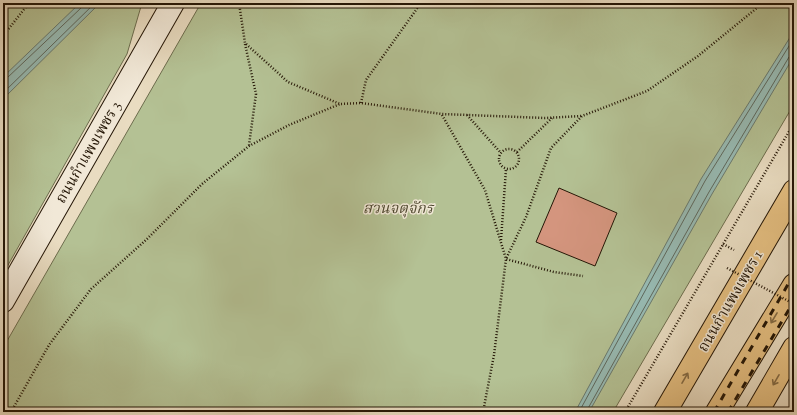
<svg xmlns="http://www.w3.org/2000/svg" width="797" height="415" font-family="'Sorts Mill Goudy','Noto Serif Thai',serif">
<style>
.green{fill:#b4c194;stroke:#6c6c4d}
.water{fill:#97bbb4;stroke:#69796e}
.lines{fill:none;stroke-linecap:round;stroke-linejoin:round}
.shore{stroke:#5e685d;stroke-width:1}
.building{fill:#d4957e;stroke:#241606}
.secondary-casing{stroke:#241606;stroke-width:24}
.primary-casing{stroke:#241606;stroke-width:24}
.path{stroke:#241606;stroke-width:2.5;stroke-dasharray:1 2;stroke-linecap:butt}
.secondary{stroke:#f1e8d7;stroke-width:22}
.primary{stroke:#e4be80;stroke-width:22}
.rail{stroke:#241606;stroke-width:3;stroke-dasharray:7 7;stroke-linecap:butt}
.path-bridge{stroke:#241606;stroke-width:2.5;stroke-dasharray:1 2;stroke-linecap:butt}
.oneway{stroke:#846a43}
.labels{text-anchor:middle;stroke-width:3;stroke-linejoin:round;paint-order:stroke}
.street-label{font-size:15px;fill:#241606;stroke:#f1e8d7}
.park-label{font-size:15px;font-style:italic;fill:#4f4931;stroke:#f1e8d7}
</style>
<rect width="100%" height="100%" fill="#e9dcc1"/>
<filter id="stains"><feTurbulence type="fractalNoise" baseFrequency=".005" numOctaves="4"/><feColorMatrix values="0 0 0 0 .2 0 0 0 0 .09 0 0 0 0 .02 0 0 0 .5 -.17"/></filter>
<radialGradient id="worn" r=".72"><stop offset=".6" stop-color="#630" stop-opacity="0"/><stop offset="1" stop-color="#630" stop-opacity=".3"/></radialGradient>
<path class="green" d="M3,3H142L127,54L3,274Z
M201,3H794V104L613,412H3V348Z"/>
<path class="water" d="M80,3H100L3,99V77Z
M794,31V56L712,194L589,412H575L701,179Z"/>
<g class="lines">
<path class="shore" d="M3,80L7,78L81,8L82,3
M3,93L95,3
M579,412L705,181L794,38
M586,412L709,192L789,57L794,55"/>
</g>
<path class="building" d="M559,188L617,213L595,266L536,242Z"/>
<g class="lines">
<defs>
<path id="secondary" d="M3,301L173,3"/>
<path id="primary" d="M665,412L794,191
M717,412L794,285
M757,412L794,348"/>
</defs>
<use href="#secondary" class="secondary-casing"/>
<use href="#primary" class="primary-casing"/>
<path class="path" d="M239,3L245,43L288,82L340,104L361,103L442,114L545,118L581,116
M3,36L29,3
M245,44L256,94L249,145
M361,103L366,80L421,3
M442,115L485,190L506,259L554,272L583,276
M467,115L501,153
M499 159a10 10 0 1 1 20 0a10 10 0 1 1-20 0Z
M517,152L552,118
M501,240L506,169
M723,244L734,250
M11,412L49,345L91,289L147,239L202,184L249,146L289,125L340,104
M483,412L494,355L506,259L526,217L551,148L582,116L647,91L698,56L763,3
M625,412L794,123"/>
<use href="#secondary" class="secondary"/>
<use href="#primary" class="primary"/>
<path class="rail" d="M714,412L794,274
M728,412L794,301"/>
<path class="path-bridge" d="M727,268L794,304"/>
</g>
<defs><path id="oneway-shaft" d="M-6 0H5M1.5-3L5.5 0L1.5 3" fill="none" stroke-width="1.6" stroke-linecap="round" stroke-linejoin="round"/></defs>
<g class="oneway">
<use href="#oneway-shaft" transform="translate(774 318) rotate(121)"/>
<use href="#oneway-shaft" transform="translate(685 378) rotate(-60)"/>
<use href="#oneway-shaft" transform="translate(776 380) rotate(120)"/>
</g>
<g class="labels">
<g class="street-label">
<text transform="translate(88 152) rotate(-60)" y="5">ถนนกำแพงเพชร 3</text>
<text transform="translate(730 301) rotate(-60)" y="5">ถนนกำแพงเพชร 1</text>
</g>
<g class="park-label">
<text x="398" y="213">สวนจตุจักร</text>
</g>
</g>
<rect width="797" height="415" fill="none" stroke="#e9dcc1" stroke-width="16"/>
<rect x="4" y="4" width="789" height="407" fill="none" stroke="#241606" stroke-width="2"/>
<rect x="8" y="8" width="781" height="399" fill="none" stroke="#241606"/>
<rect width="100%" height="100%" filter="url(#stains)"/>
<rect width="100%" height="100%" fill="url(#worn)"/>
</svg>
